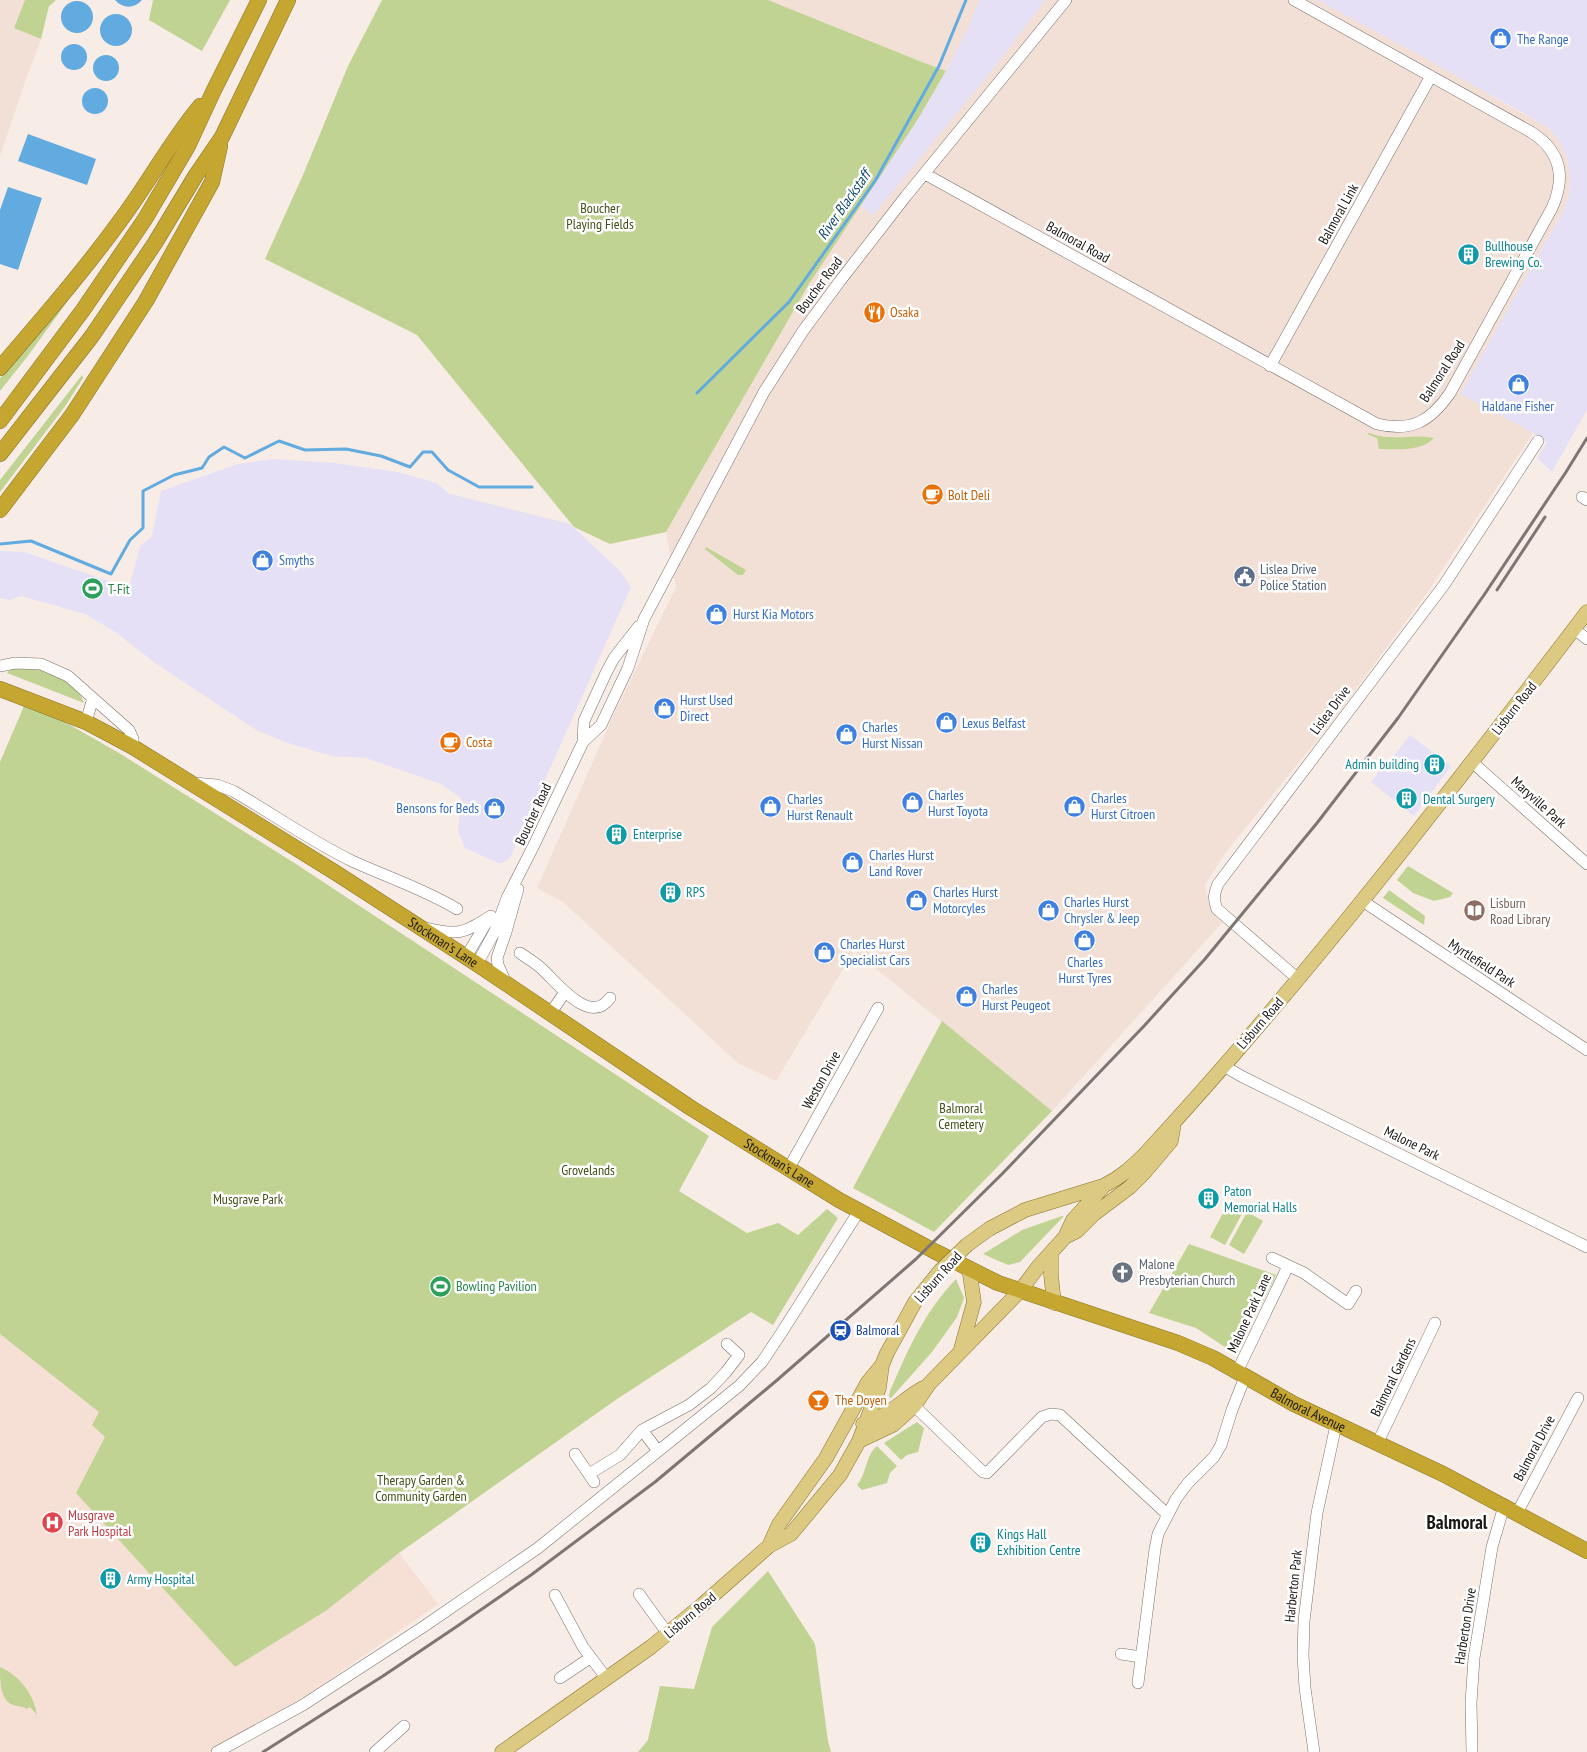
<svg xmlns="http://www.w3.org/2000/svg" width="1587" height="1752" font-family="'PT Sans Narrow',sans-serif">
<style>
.commercial{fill:#e6e0f6}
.built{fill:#f2e0d6}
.medical{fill:#f6dfd4}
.green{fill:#c1d392}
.water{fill:#61abe0}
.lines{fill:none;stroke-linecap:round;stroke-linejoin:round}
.stream{stroke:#61abe0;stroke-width:3}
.minor-casing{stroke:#7a716c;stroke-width:12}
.major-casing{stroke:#897427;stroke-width:15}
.highway-casing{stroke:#897427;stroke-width:16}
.minor{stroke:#fff;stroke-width:11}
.major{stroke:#dcca83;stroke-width:14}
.highway{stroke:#c4a630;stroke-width:15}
.rail{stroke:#7e7673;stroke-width:3}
.major-bridge-casing{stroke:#897427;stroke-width:15;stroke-linecap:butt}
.major-bridge{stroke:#dcca83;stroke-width:14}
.labels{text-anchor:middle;stroke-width:5;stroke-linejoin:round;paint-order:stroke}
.shop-label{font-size:14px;fill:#366cbe;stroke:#fff;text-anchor:start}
.park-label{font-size:14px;fill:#435017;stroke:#fff}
.street-label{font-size:14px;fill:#1b1715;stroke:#fff}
.culture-label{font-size:14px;fill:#0d838f;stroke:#fff;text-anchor:start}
.food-label{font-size:14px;fill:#c56008;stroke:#fff;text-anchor:start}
.service-label{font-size:14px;fill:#4e5e75;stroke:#fff;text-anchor:start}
.leisure-label{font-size:14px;fill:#27864d;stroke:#fff;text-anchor:start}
.education-label{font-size:14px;fill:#785e54;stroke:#fff;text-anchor:start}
.worship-label{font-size:14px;fill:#5b616d;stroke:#fff;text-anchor:start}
.transit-label{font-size:14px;fill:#164399;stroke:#fff;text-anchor:start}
.health-label{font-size:14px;fill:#be3a42;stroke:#fff;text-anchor:start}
.water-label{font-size:15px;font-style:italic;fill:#114a6d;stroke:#fff}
.district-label{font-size:19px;font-weight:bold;fill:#1b1715;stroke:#fff}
</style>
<rect width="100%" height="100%" fill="#f7ece6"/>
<path class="commercial" d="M979,0H1046L993,69L873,217L861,205L918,119L946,71L968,28Z
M1317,0H1587V410L1552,472L1537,458L1547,442L1540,439L1533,433L1460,394L1563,211L1569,195L1570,176L1567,159L1559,141L1548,128L1518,110Z
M273,459L334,463L398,472L436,483L450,494L570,524L621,572L631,587L510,858L500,864L465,848L458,831L461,798L441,784L366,758L332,756L291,744L258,731L155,663L114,631L85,614L21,596L9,600L0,598V551L24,552L129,588L140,546L152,536L161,491L238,464Z
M1410,735L1451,766L1414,816L1371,782L1379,771L1381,772Z"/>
<path class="built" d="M0,0H25L15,28L41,39L24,85L0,156Z
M768,0H979L968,28L946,71L922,62Z
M1046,0H1317L1416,53L1548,128L1559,141L1567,159L1570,176L1569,195L1563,211L1460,394L1533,433L1427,593L1327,728L1226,852L1205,885L1210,907L1222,923L1052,1111L854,951L776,1081L738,1063L563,902L537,888L615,712L676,587L666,532L809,284L861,205L873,216L993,69Z"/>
<path class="medical" d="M0,1334L79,1394L327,1610L399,1553L438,1604L307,1695L211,1752H0Z"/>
<path class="green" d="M25,0H56L49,6L41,39L14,28Z
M153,0H230L202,51L149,20Z
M382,0H768L922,62L946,71L918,119L809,284L666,532L610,544L574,527L417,335L265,259L303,175L348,66Z
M67,302L27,357L0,391V378L59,305Z
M82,375L83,378L66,405L0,492V480Z
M1369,433C1392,442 1412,433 1434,438C1421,452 1397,449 1379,449L1377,438L1367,434Z
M706,547L746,570L743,575H738L705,549Z
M11,668C19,668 30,666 39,668C57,673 78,684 84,703L7,673Z
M24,706L63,721L119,753L296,864L709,1136L679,1191L747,1233L778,1223L798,1235L827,1209L838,1218L773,1325L751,1312L617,1399L399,1553L327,1610L235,1667L76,1493L105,1437L92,1425L99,1412L0,1334V762Z
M1408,866L1453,893L1450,897L1434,901L1413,893L1397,880Z
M1389,890L1425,916L1424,925L1383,898Z
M942,1021L1052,1111L934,1232L853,1188Z
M1228,1204L1243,1212L1225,1245L1210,1237Z
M1247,1212L1263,1221L1244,1254L1229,1245Z
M1062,1216H1064L1020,1262L1008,1265L983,1254L1022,1230Z
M1189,1244L1276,1275C1263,1302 1250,1327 1231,1351L1196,1328L1149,1313Z
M956,1279L964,1298L957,1317L932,1352L891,1398L889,1397L890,1391C909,1348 923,1314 956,1279Z
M917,1422L924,1428L918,1452L907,1455L901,1460L884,1443Z
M877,1446L897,1466L890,1473L887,1483L862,1490L857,1485C867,1474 865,1456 877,1446Z
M768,1571L815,1644L828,1741L831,1752H638L648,1740L660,1686L694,1689L712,1627Z
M0,1667C19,1675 34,1694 37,1715L30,1707L27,1709C20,1705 17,1707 11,1704C0,1698 0,1680 0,1667Z"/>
<path class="water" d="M115,0H142C134,9 123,9 115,0Z
M61 17a16 16 0 1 1 32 0a16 16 0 1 1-32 0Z
M100 30a16 16 0 1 1 32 0a16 16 0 1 1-32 0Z
M61 57a13 13 0 1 1 26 0a13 13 0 1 1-26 0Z
M93 68a13 13 0 1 1 26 0a13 13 0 1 1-26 0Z
M82 101a13 13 0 1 1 26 0a13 13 0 1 1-26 0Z
M28,134L96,159L87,185L18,161Z
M8,187L42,198L18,270L0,264V210Z"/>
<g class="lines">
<path class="stream" d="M697,393L789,302L875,181L939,66L966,0
M0,544L31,541L111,574L130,540L143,528V491L174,475L202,468L209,457L224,447L245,458L279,441L305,450L346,449L381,456L410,467L423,452H432L448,470L479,487H532"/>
<defs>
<path id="minor" d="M925,174L1377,424C1411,432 1430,422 1450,393L1552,208C1566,177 1561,151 1531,132L1294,0
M1270,366L1431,76
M1582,497L1587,500
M1574,629L1587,639
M0,666L15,663L41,664L68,676L129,730L133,739V747
M86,722L93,698
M583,742L601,725L628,668L644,619L764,392L803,331L840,281L906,196L1066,0
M1472,762L1587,864
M193,783L217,785L233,791C273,814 311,841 352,861C387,877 424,889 457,909
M1361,900L1587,1050
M426,928C459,936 464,933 491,916
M520,953C527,958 536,963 542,969C558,984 590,1026 610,998
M466,957L488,920
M477,964L495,931L507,898L534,845L583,742L584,721L606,673L614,658L639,626
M1298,979L1217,909C1213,899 1214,894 1218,884L1444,585L1538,441
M506,983L498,965L497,958L506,932L518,889
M550,1014L565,992
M1224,1066L1241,1076L1587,1247
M789,1168L878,1008
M1272,1258L1304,1273L1348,1304L1356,1291
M1237,1372L1288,1266
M908,1400L983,1472L987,1473L1042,1417L1051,1414L1060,1415L1167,1514
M642,1430L658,1451
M1377,1444L1435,1323
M575,1454L594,1482
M589,1474L620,1455L642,1430L689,1405L711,1388L726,1372L739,1355L727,1344
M1517,1513L1578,1398
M639,1594L668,1634
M555,1595L583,1647L607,1679
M1121,1654L1141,1657
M560,1678L590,1658
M1138,1683L1155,1549L1158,1534L1176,1499L1188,1483L1214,1457L1221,1445L1232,1410L1245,1377
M217,1752L303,1705L423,1627L538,1548L739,1386L762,1362L780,1335L859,1211
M375,1752L404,1726
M1314,1752L1305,1688L1303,1655L1304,1621L1317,1513L1336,1425
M1472,1752L1471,1703L1474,1658L1492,1547L1504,1506"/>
<path id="major" d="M1065,1237L1073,1220L1103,1187
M967,1245L989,1229L1025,1210L1103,1186C1120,1178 1132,1167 1145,1154C1303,983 1446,797 1587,612
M1051,1253V1275L1054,1303
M961,1349L974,1302L969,1268
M863,1424C887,1418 902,1400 923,1388
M859,1441L893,1425L914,1406L929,1384L1020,1291L1038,1267L1065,1237L1077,1231L1094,1214L1130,1187L1144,1173L1171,1141L1174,1123
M769,1546L779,1524L826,1458L868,1382L882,1365
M502,1752L651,1647L702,1605L769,1546L791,1534L840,1475L859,1441L879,1388L882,1365L887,1353L915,1302L940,1271"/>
<g id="highway">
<path d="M0,368C41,320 83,272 120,221C148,184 170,142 200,106"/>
<path d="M0,421L83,310L145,219L188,146L213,92L259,0"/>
<path d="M0,454L92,336L155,243L196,175L222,137L288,0"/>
<path d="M0,510L72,415L146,301L212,182L220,146"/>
<path id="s1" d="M0,689L86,722L133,747L336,873L477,964L691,1108L839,1200L934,1251L998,1283L1178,1343L1213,1358L1294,1404L1443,1474L1587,1551"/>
</g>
</defs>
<use href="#minor" class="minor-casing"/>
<use href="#major" class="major-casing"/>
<use href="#highway" class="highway-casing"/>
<use href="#minor" class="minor"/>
<use href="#major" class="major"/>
<use href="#highway" class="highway"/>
<path class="rail" d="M1497,590L1545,517
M263,1752L383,1676L456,1627L531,1575L655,1482L776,1381L916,1259L1002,1174L1144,1026L1205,959L1317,823L1398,718L1484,595L1566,472L1587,438"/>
<defs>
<path id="major-bridge" d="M940,1271L967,1245"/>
</defs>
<use href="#major-bridge" class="major-bridge-casing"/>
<use href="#major-bridge" class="major-bridge"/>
</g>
<defs>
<symbol id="shop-disc" viewBox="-11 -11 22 22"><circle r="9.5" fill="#3f7fe0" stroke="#fff"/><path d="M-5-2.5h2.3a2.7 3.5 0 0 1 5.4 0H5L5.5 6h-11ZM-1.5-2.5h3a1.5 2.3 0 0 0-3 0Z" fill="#fff"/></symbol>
<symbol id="building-disc" viewBox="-11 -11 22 22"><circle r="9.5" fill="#0f9aa8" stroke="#fff"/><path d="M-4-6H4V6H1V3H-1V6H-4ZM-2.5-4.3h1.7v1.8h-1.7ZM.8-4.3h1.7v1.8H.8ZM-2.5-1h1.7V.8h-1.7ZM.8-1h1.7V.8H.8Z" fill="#fff"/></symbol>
<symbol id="restaurant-disc" viewBox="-11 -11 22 22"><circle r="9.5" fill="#e8710a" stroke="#fff"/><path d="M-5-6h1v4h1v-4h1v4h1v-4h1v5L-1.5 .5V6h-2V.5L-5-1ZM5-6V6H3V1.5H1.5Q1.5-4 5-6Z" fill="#fff"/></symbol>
<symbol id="cafe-disc" viewBox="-11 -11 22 22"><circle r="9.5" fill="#e8710a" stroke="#fff"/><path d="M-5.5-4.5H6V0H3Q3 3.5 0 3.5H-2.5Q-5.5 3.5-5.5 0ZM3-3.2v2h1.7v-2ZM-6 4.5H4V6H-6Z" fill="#fff"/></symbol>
<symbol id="civic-disc" viewBox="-11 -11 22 22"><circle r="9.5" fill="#5c6f8a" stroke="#fff"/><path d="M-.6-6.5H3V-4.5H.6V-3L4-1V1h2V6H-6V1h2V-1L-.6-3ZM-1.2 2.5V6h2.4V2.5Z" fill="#fff"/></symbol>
<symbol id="stadium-disc" viewBox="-11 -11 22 22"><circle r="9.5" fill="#2e9e5b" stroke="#fff"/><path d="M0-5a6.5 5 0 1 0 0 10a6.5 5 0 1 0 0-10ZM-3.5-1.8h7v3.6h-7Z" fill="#fff"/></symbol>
<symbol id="library-disc" viewBox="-11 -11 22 22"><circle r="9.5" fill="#8d6e63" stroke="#fff"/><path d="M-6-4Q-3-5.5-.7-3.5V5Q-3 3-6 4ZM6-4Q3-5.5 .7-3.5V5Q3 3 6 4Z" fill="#fff"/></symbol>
<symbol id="church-disc" viewBox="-11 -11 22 22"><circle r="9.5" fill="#6b7280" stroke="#fff"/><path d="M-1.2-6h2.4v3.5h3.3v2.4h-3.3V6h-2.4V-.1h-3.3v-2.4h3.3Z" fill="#fff"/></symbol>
<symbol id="station-disc" viewBox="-11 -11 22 22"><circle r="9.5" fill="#1a4fb4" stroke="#fff"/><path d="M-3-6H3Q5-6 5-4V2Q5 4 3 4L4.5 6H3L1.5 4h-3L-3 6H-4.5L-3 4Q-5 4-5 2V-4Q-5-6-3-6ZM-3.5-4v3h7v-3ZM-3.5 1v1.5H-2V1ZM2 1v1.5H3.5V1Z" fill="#fff"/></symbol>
<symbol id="bar-disc" viewBox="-11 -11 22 22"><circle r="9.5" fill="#e8710a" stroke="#fff"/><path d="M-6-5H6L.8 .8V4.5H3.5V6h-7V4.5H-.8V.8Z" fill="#fff"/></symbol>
<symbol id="hospital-disc" viewBox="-11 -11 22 22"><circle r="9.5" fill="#e0444e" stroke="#fff"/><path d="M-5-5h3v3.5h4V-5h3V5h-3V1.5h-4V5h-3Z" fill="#fff"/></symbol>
</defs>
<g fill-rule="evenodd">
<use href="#shop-disc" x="1488" y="26" width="25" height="25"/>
<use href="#building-disc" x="1456" y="242" width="25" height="25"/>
<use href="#restaurant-disc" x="862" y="300" width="25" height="25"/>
<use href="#shop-disc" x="1506" y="372" width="25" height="25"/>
<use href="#cafe-disc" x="920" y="482" width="25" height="25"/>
<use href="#shop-disc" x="250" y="548" width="25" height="25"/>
<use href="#civic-disc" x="1232" y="564" width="25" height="25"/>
<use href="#stadium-disc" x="80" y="576" width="25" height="25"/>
<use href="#shop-disc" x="704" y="602" width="25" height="25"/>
<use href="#shop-disc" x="652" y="696" width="25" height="25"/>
<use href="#shop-disc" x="934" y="710" width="25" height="25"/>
<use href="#shop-disc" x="834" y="722" width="25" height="25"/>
<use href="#cafe-disc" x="438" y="730" width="25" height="25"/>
<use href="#building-disc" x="1422" y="752" width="25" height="25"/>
<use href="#building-disc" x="1394" y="786" width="25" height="25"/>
<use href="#shop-disc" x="900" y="790" width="25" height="25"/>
<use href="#shop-disc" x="1062" y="794" width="25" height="25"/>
<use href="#shop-disc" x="758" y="794" width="25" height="25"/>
<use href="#shop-disc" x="482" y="796" width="25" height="25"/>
<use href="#building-disc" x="604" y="822" width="25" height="25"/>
<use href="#shop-disc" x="840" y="850" width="25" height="25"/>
<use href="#building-disc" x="658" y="880" width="25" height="25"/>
<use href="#shop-disc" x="904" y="888" width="25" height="25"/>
<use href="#shop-disc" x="1036" y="898" width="25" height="25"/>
<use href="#library-disc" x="1462" y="898" width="25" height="25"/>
<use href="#shop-disc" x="1072" y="928" width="25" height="25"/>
<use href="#shop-disc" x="812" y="940" width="25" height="25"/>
<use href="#shop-disc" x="954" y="984" width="25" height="25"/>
<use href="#building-disc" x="1196" y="1186" width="25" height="25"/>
<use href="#church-disc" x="1110" y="1260" width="25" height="25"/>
<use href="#stadium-disc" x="428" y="1274" width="25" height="25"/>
<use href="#station-disc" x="828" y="1318" width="25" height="25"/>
<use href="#bar-disc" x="806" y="1388" width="25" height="25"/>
<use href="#hospital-disc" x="40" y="1510" width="25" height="25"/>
<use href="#building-disc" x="968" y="1530" width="25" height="25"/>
<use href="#building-disc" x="98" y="1566" width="25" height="25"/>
</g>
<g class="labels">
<g class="shop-label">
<text x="1517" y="44">The Range</text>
<text x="1518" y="411" text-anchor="middle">Haldane Fisher</text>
<text x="279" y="565">Smyths</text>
<text x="733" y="619">Hurst Kia Motors</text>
<text x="680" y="705">Hurst Used<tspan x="680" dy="16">Direct</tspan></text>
<text x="962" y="728">Lexus Belfast</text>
<text x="862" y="732">Charles<tspan x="862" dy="16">Hurst Nissan</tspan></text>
<text x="928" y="800">Charles<tspan x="928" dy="16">Hurst Toyota</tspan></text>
<text x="1091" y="803">Charles<tspan x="1091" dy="16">Hurst Citroen</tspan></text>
<text x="787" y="804">Charles<tspan x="787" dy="16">Hurst Renault</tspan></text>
<text x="479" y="813" text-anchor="end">Bensons for Beds</text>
<text x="869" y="860">Charles Hurst<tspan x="869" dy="16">Land Rover</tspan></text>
<text x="933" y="897">Charles Hurst<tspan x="933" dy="16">Motorcyles</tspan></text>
<text x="1064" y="907">Charles Hurst<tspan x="1064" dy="16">Chrysler &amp; Jeep</tspan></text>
<text x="840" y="949">Charles Hurst<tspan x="840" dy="16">Specialist Cars</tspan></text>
<text x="1085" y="967" text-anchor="middle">Charles<tspan x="1085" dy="16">Hurst Tyres</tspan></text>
<text x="982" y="994">Charles<tspan x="982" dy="16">Hurst Peugeot</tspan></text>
</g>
<g class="park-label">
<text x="600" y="213">Boucher<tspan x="600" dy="16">Playing Fields</tspan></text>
<text x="961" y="1113">Balmoral<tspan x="961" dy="16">Cemetery</tspan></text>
<text x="588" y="1175">Grovelands</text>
<text x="248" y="1204">Musgrave Park</text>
<text x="421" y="1485">Therapy Garden &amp;<tspan x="421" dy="16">Community Garden</tspan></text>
</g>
<g class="street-label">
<text transform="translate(1338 214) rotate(-61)" y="5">Balmoral Link</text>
<text transform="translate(1078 242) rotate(29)" y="5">Balmoral Road</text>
<text transform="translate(819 285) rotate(-53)" y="5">Boucher Road</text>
<text transform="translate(1442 371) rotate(-57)" y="5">Balmoral Road</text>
<text transform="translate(1514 708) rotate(-52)" y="5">Lisburn Road</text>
<text transform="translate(1330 710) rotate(-53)" y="5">Lislea Drive</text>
<text transform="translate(1539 802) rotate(42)" y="5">Maryville Park</text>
<text transform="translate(533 814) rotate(-65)" y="5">Boucher Road</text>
<text dy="5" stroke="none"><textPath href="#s1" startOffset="512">Stockman's Lane</textPath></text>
<text transform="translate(1482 963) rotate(33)" y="5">Myrtlefield Park</text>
<text transform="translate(1260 1023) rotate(-49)" y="5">Lisburn Road</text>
<text transform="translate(821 1080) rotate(-61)" y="5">Weston Drive</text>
<text transform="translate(1412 1143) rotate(26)" y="5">Malone Park</text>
<text dy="5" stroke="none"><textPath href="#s1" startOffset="914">Stockman's Lane</textPath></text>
<text transform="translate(938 1277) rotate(-48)" y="5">Lisburn Road</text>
<text transform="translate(1249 1313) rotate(-65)" y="5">Malone Park Lane</text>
<text transform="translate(1393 1377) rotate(-64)" y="5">Balmoral Gardens</text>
<text dy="5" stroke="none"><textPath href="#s1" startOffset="1500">Balmoral Avenue</textPath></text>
<text transform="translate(1534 1448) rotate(-62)" y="5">Balmoral Drive</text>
<text transform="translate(1293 1586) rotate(-84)" y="5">Harberton Park</text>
<text transform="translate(690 1615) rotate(-40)" y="5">Lisburn Road</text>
<text transform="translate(1465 1626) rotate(-81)" y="5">Harberton Drive</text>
</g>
<g class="culture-label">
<text x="1485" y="251">Bullhouse<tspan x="1485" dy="16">Brewing Co.</tspan></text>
<text x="1419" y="769" text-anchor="end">Admin building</text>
<text x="1423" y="804">Dental Surgery</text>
<text x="633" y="839">Enterprise</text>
<text x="686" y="897">RPS</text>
<text x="1224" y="1196">Paton<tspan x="1224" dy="16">Memorial Halls</tspan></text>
<text x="997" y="1539">Kings Hall<tspan x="997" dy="16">Exhibition Centre</tspan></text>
<text x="127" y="1584">Army Hospital</text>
</g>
<g class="food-label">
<text x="890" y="317">Osaka</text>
<text x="948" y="500">Bolt Deli</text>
<text x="466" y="747">Costa</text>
<text x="835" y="1405">The Doyen</text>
</g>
<g class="service-label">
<text x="1260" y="574">Lislea Drive<tspan x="1260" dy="16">Police Station</tspan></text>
</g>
<g class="leisure-label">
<text x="108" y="594">T-Fit</text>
<text x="456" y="1291">Bowling Pavilion</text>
</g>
<g class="education-label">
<text x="1490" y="908">Lisburn<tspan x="1490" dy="16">Road Library</tspan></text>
</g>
<g class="worship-label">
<text x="1139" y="1269">Malone<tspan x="1139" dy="16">Presbyterian Church</tspan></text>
</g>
<g class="transit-label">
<text x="856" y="1335">Balmoral</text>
</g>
<g class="health-label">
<text x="68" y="1520">Musgrave<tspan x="68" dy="16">Park Hospital</tspan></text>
</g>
<g class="water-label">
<text transform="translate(844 205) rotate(-55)" y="5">River Blackstaff</text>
</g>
<g class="district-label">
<text x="1457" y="1529">Balmoral</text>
</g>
</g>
</svg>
